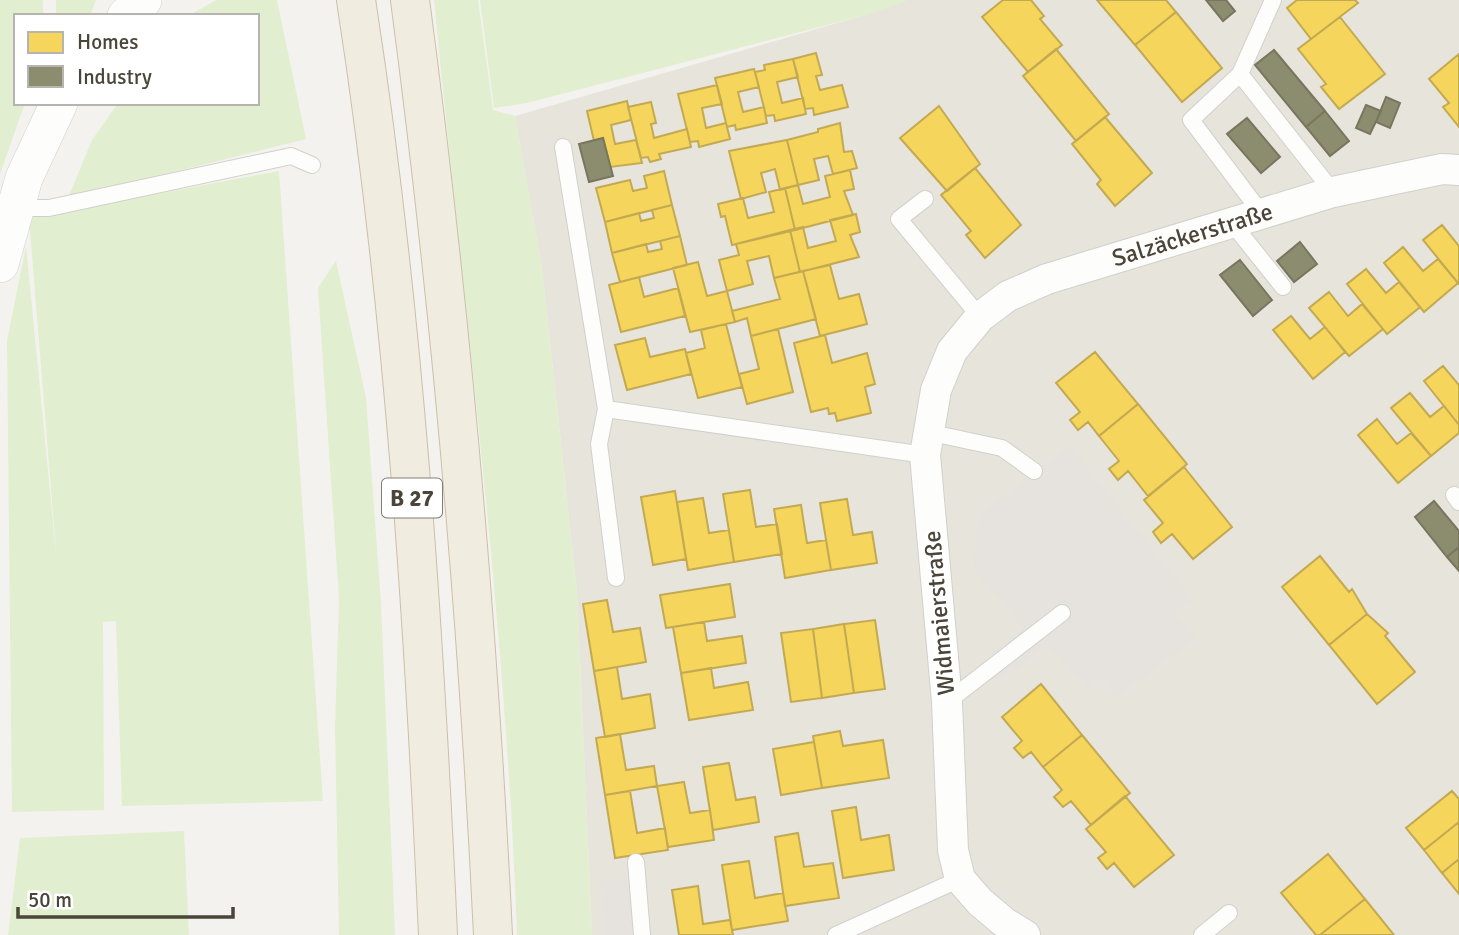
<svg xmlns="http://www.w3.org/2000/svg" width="1459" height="935" font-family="Signika,sans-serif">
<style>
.residential{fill:#e7e4dc}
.green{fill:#e1eecf}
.parking{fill:#e6e3df}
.homes{fill:#f6d55c;stroke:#c3aa52;stroke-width:2}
.industry{fill:#8c8c6e;stroke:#78765e;stroke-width:2}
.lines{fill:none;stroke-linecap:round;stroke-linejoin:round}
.service-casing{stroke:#d2d0cb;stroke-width:18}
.minor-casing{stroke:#d2d0cb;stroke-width:32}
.tertiary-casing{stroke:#d2d0cb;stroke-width:38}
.trunk-casing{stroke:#ccbfa9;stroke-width:40}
.service{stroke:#fdfdfc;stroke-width:16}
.minor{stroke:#fdfdfc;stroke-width:30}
.tertiary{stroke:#fdfdfc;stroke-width:37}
.trunk{stroke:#f0ece0;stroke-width:38}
.labels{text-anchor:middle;stroke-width:7;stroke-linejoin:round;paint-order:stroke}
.shield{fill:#fff;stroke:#817c74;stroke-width:2}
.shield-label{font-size:23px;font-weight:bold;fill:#4b4439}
.street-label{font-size:24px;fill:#4b4439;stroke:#fff}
</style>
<rect width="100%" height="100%" fill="#f4f2ee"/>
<path class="residential" d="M906,0H1459V935H592L577,592L542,268L515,116L858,17Z"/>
<path class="green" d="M0,0H43V16H16V103H25L0,174Z
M56,0H96L90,16H56Z
M216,0H277L306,139L68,198L92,140L118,103H257V16H188Z
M434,0H478L493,110L515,116L542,268L577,592L592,935H517C506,622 464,311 434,0Z
M480,0H909L866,15L527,103L494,108Z
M279,171L323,801L122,806L116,621L103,622L104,810L12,812L7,341L26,246L57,563L29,218Z
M336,261L366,398L381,603L395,935H339L335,727L339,599L318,288Z
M184,831L189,935H8L20,838Z"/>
<path class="parking" d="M1069,445L1193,598L1174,613L1196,638L1116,698L1102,679L1087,690L1047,646L997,683L992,666L991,654L1023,628L974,570L978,516Z
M646,877L652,935H605L600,881Z"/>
<path class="homes" d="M1003,0H1031L1044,16L1040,19L1062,45L1028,72L982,17Z
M1097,0H1166L1176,12L1135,45Z
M1297,0H1355L1358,3L1311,39L1287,8Z
M1176,12L1222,68L1182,102L1135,45Z
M1340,17L1385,74L1339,109L1321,87L1326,84L1298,49Z
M1056,49L1109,114L1076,141L1023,76Z
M816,53L822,75L816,76L820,90L842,85L848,107L814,115L813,108L805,109L793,59Z
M1459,54V127L1443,107L1449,103L1429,79Z
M793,59L798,77L777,82L782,103L803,98L806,114L775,121L774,115L766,116L755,72L765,70L764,65Z
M754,69L759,87L738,92L743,112L764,107L767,123L736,130L735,125L727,127L715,78Z
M717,85L722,104L702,108L706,128L726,123L730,139L699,147L698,141L690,142L678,94Z
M627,101L631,120L611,125L615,144L636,140L642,163L610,167L603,138L594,141L587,111Z
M651,102L656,123L651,124L654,138L687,129L691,147L659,154L661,159L650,162L648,157L641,158L628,107Z
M939,106L980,164L947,191L900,138Z
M1105,117L1152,173L1115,206L1097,184L1101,180L1072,144Z
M840,123L844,152L852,151L857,168L833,174L828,156L814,159L819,180L798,185L787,140L818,132V129Z
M787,140L798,185L780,190L775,169L761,173L766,192L741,199L729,151Z
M975,168L1021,225L985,258L966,235L971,231L941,195Z
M850,170L854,189L844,191L853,215L795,230L785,188L798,185L803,204L830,197L825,176Z
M664,171L672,205L605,222L596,188L630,180L633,191L647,188L644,176Z
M785,188L795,230L732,245L725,216L721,217L718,204L743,198L748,218L774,212L769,192Z
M672,205L680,236L612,253L605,222L639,213L641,221L654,218L652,210Z
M856,214L860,232L850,235L859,257L800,272L790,230L803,227L808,248L836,241L830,220Z
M1442,225L1459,246V284L1423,240Z
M790,230L800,272L774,278L769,256L747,261L753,284L727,291L719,260L739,255L736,244Z
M680,236L687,265L620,282L612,253L646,244L648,252L662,249L660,241Z
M1403,247L1423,271L1438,259L1458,283L1424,312L1384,263Z
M698,262L707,296L727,291L735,322L690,332L673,268Z
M830,265L839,299L859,294L867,324L820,336L803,271Z
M1366,269L1386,293L1399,282L1420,307L1387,334L1347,284Z
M803,271L816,319L751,336L747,318L735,322L732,311L780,299L774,278Z
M639,277L644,297L678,288L685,316L621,332L609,285Z
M1329,292L1348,316L1362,304L1383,329L1349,356L1309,308Z
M1291,316L1310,339L1325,327L1345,352L1313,379L1273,330Z
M726,324L742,387L698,398L686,353L705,348L701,330Z
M778,329L793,392L747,404L739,374L759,369L751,336Z
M825,335L832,363L867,353L875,384L865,387L871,413L837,421L835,413L829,414L828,408L811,412L794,343Z
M645,338L650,357L685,349L691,374L627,390L615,345Z
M1095,352L1138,404L1099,436L1088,422L1078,430L1070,420L1080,412L1056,383Z
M1443,366L1459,385V425L1424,381Z
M1410,393L1430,417L1444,406L1459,425V433L1431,456L1391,408Z
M1138,404L1187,464L1148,496L1128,471L1118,480L1109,469L1119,461L1099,436Z
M1377,419L1397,444L1411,433L1431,456L1398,483L1358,435Z
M1184,467L1232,527L1193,559L1172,534L1161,543L1153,532L1163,523L1144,500Z
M750,490L756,527L777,524L782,554L734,562L723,494Z
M675,491L686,559L653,565L641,497Z
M703,498L709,533L729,530L734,562L688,570L677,502Z
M847,499L853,535L872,532L877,563L831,570L820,503Z
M801,505L807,543L826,540L831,570L785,578L774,509Z
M1320,556L1349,592L1352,589L1367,614L1329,645L1282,587Z
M730,584L735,617L666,628L660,595Z
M607,600L613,632L640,628L646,662L594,671L583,604Z
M1367,614L1388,633L1385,636L1415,672L1377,704L1329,645Z
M875,620L885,689L854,693L844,624Z
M704,622L707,641L742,636L746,663L681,673L673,627Z
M844,624L854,693L822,698L813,629Z
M813,629L822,698L791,702L781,633Z
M617,667L622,699L650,694L655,728L605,737L594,671Z
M711,668L714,688L748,682L753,710L689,720L681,673Z
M1041,684L1082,735L1043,767L1031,752L1023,758L1014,748L1022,741L1002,717Z
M840,731L843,746L883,740L889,778L822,788L813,736Z
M620,734L626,770L654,766L657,786L605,795L596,738Z
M1082,735L1130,793L1091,825L1071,801L1063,807L1054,797L1062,790L1043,767Z
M814,742L822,788L781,795L773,749Z
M729,763L736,800L755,797L759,822L713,830L703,767Z
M684,782L690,813L710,810L714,840L668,847L657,786Z
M630,791L637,833L665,828L668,850L615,858L605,795Z
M1452,791L1459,799V822L1424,850L1406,828Z
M1125,796L1174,855L1134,887L1114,863L1107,869L1098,858L1106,852L1086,829Z
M856,807L861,840L889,835L894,870L843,878L832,811Z
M1459,822V859L1442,873L1424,850Z
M798,833L804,867L833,863L839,898L785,906L775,837Z
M1328,854L1365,899L1320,935H1316L1281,893Z
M1459,859V894L1442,873Z
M749,861L755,898L783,893L788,921L732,930L722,865Z
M698,886L703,924L730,920L733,935H679L672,890Z
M1365,899L1394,935H1320Z"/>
<path class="industry" d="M1206,0H1226L1235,11L1223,21Z
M1274,50L1325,111L1306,127L1255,65Z
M1386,97L1400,103L1390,128L1376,122Z
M1366,105L1381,111L1370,134L1356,128Z
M1325,111L1349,141L1330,156L1306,127Z
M1247,118L1280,157L1261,173L1227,134Z
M603,138L613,176L589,182L579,144Z
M1300,242L1317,264L1294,282L1277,261Z
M1240,260L1272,300L1253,316L1220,275Z
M1434,501L1459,531V547L1447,557L1415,517Z
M1459,547V571L1447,557Z"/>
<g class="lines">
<defs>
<path id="service" d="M1273,0L1240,74L1333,192
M1240,74L1191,120L1262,214
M563,147L606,409L599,444L616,578
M925,199L899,219L980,317
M15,208H49L291,156L312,165
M1232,223L1283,287
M606,409L925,455
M927,432L1002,448L1034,471
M1454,495L1459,502
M947,702L1062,613
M636,862L642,935
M836,935L960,879
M1202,935L1229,913"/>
<g id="minor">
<path id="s1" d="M1025,935L1005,923L980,902L960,879L953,850L947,702L925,455L936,390L952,351L980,317L1008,296L1047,279L1333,192L1442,169L1459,170"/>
</g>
<path id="tertiary" d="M126,16L143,0
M0,264L24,178L59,103"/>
<path id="trunk" d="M356,0C404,309 424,623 438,935
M410,0C451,310 478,622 493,935"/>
</defs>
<use href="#service" class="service-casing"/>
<use href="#minor" class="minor-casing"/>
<use href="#tertiary" class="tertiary-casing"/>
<use href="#trunk" class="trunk-casing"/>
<use href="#service" class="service"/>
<use href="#minor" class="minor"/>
<use href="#tertiary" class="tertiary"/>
<use href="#trunk" class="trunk"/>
</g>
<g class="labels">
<rect class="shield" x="382" y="478.5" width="60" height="39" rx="5"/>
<g class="shield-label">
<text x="412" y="506">B 27</text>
</g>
<g class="street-label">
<text dy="8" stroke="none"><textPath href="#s1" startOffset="894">Salzäckerstraße</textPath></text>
<text transform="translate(939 613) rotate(-95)" y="8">Widmaierstraße</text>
</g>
</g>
<rect x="14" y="14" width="245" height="91" fill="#ffffff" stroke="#b7b4b0" stroke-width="2"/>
<rect x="28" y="32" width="35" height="21" fill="#f6d55c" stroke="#b7b4b0" stroke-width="2"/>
<text x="77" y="49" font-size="21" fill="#4b4439">Homes</text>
<rect x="28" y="66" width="35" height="21" fill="#8c8c6e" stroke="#b7b4b0" stroke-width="2"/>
<text x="77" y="84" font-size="21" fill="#4b4439">Industry</text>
<path d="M18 907v10h215v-10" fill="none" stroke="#4b4439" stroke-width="3.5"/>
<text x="28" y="907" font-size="21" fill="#4b4439" stroke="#ffffff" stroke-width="5" paint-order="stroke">50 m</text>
</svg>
